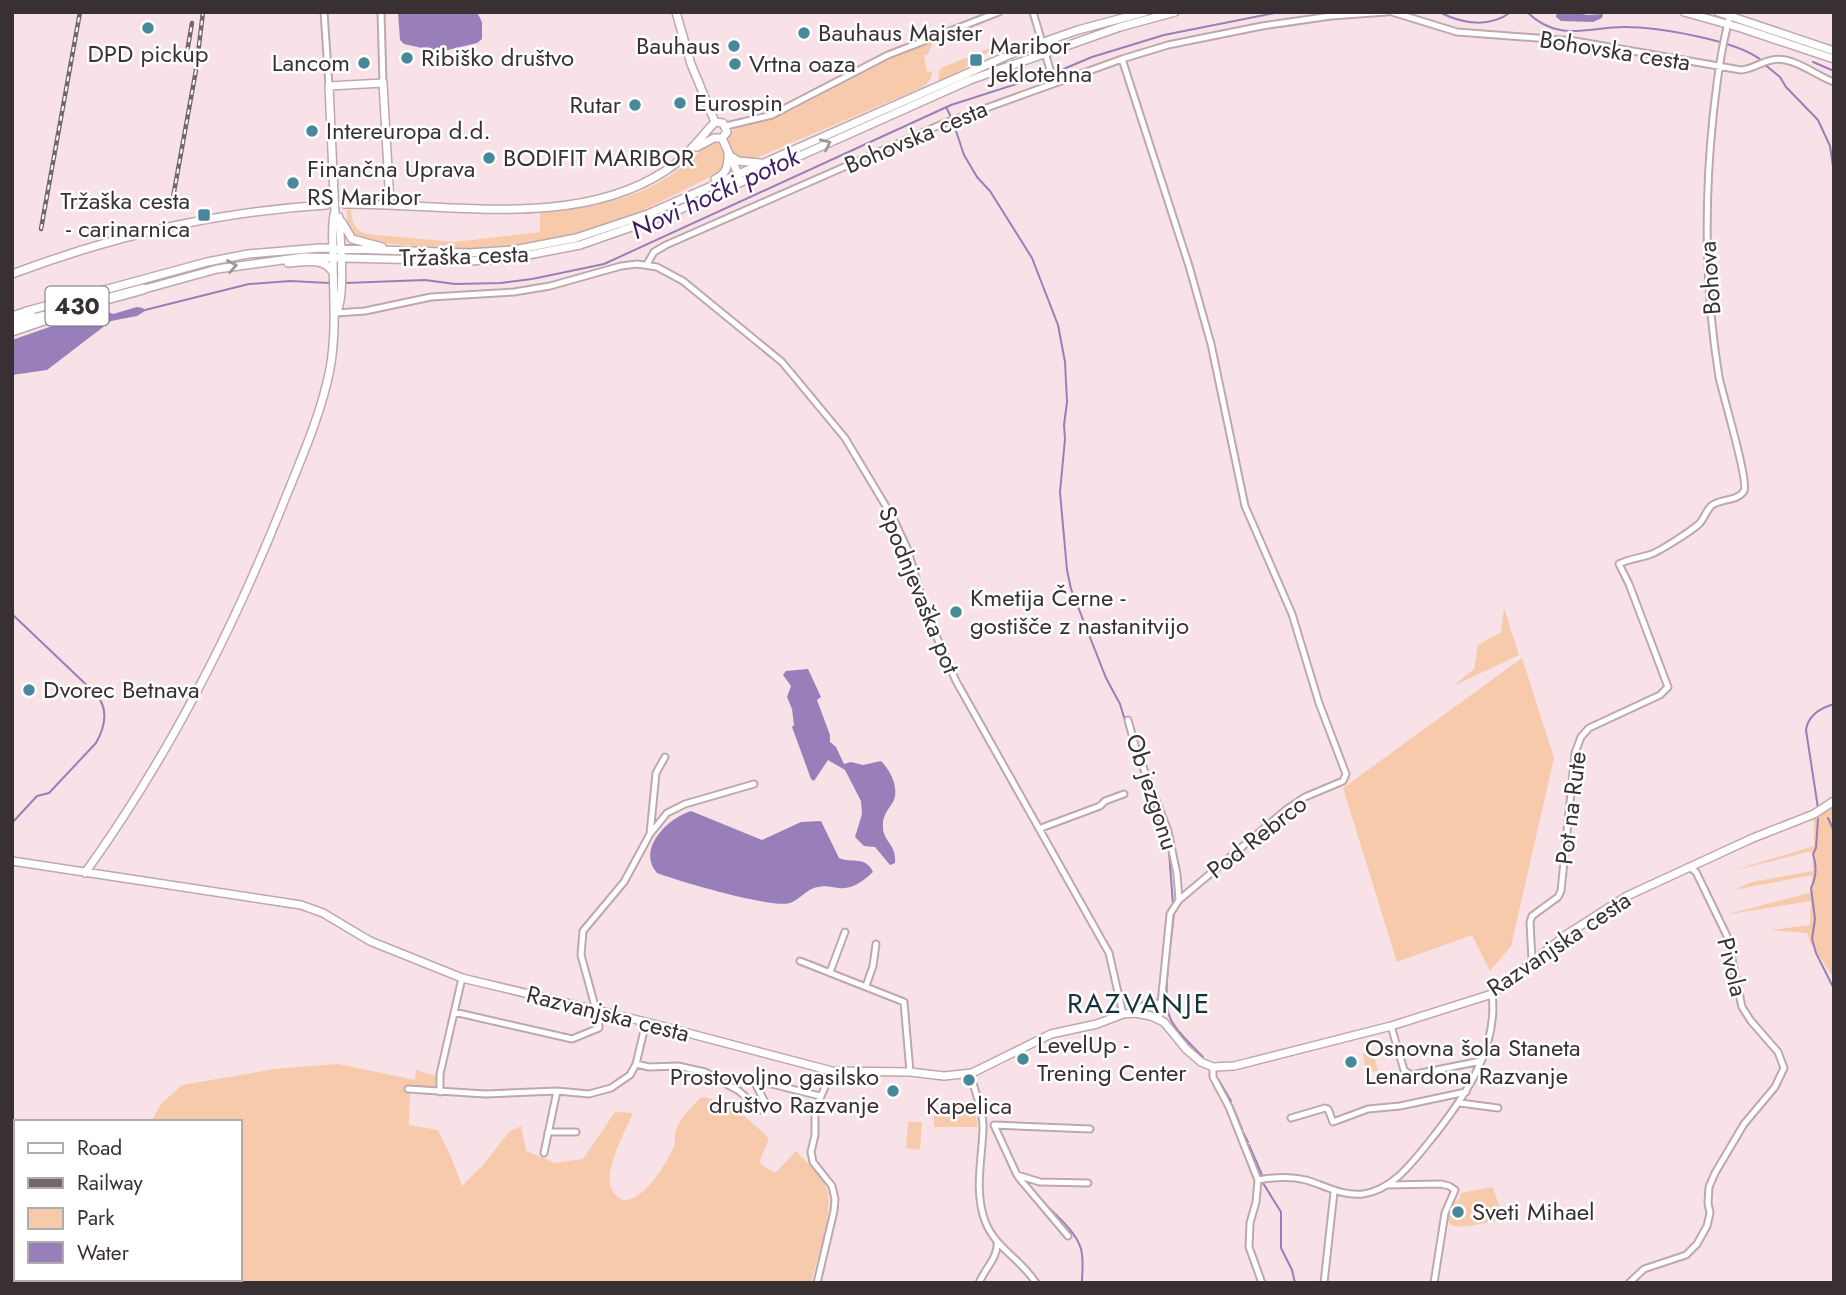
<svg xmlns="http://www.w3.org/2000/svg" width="1846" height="1295" font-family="Jost,sans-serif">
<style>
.green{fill:#f6caaa}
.water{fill:#997fb9}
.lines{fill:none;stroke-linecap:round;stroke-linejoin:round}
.stream{stroke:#997fb9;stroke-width:2}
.street-casing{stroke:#bea8ad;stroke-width:9}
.secondary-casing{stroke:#bea8ad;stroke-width:10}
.highway-casing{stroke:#bea8ad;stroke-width:12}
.street{stroke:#fff;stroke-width:5}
.secondary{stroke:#fff;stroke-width:7}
.highway{stroke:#fff;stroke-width:9}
.rail-casing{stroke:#74676a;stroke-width:4.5}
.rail{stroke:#fff;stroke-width:2;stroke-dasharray:5;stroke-linecap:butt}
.secondary-bridge-casing{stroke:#bea8ad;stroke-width:10;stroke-linecap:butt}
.secondary-bridge{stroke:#fff;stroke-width:7}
.oneway{stroke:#9c9898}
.poi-dot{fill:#48889b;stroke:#fff;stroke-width:2.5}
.labels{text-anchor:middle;stroke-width:5;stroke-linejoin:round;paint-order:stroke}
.shield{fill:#fff;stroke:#746e70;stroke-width:2}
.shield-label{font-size:23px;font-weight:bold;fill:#383032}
.poi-label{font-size:24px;fill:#383032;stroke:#fff;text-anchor:start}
.street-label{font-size:24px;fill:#383032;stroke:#fff}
.water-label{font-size:26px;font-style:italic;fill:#401c62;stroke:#fff}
.quarter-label{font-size:28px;letter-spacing:2px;fill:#14333c;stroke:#fff}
</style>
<rect width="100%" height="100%" fill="#f9e2e7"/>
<path class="green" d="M967,29L970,31L932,44L928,54L924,55L927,72L932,71C932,80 927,84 921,88L749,161C735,159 729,151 728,138L735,128L790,111L902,53Z
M988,49L991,50L957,74L938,81L939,71L941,68Z
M712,141L718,142C724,154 728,161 720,172L630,217L598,228L541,242L463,250L368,242L355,238L356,236L348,222L346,210L351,209C352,223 354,229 366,234L454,242L540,232V213C578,207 622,203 656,184C677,173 694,156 712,141Z
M1504,608L1519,655L1453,686L1474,669L1478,645L1501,632Z
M1522,658L1554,758L1511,946L1490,971L1472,935L1397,962L1343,788Z
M1834,801V978L1810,942L1807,933L1769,930L1810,925L1811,901L1725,915L1812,892V875L1734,890L1752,882L1813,871L1812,851L1728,872L1814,846V814Z
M1373,1051L1378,1071L1366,1072L1363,1053Z
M338,1064L415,1080L416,1070L436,1076L435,1088H410L409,1125L438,1130L451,1157L462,1186L484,1164L509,1132L521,1126L526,1151L555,1163L583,1159L615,1112L633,1113C626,1130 602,1173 612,1190C631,1224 668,1162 674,1146C676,1141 674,1135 676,1130C680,1118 693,1105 702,1097L730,1103L769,1138L759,1163L775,1173L796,1151C805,1161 819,1173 825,1185C837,1207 817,1259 811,1283H50L53,1279H240V1122H151L161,1104L182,1085L274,1069Z
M974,1106L978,1127H934V1108Z
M908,1122H922L920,1150L906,1148Z
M1493,1187L1503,1219C1492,1221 1458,1231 1450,1224C1446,1220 1448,1212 1449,1207L1459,1199L1461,1193Z"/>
<path class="water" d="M398,12H477L482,22V39L477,43L427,55L422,48L404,44L400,40Z
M1569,12L1588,15L1603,14L1602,18L1593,22L1561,21L1556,17L1557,12Z
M137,307L143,308L145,311L137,316L111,321L47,370L12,375V340L101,309L113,314Z
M808,669L821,697L817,700L830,735V742L836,747L844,764L851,762L863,765L881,761C890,770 900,788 893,802C888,810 882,816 883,827C883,842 897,844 895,863L890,865L875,847L864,846L855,837L862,814L861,801L845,770L828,760L814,781L811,779L792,727L794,725L792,709L787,697L791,686L783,675L786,671Z
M691,811L762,840L801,822L821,821L839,858C853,864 865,855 873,872C865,880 852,890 839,888C831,887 827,885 818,887C806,889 801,899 790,903C773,909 678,881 657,873C636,849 668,818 691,811Z"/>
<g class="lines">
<path class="stream" d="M1439,12C1463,24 1489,28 1511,12
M1527,12C1559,43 1587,27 1624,27C1657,27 1736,40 1761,60
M1813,62L1834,71
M1764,64L1780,77L1786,87L1818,120L1830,146L1834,173
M1054,73L1092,57L1164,35L1280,12
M946,107L951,117
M953,122L964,155L977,177L990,191L1032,258L1058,325L1065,362L1067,402L1064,425L1065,439L1060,492L1067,570L1071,589L1106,678L1120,704L1131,740
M345,283L425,280L455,284L501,283L532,279L604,264L951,105L1038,77L1043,74H1049
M145,310L249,284L290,281L329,283
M12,614L96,694C109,709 105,727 96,743L49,793L37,796L12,823
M1134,752L1169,851L1173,905
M1818,808L1806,730C1808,716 1820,708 1834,704
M1828,818L1834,831
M1818,819L1816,848L1813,854C1817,866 1816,878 1811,888L1815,919L1812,939L1816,953L1834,989
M1174,910C1173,934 1160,1000 1171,1020C1178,1034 1193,1046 1203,1057
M1218,1079L1231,1101
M1232,1105L1242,1129
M1243,1132L1248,1142
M1249,1145L1262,1175
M1263,1183L1281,1212V1248L1292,1270L1295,1283
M1039,1198C1052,1212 1076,1230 1081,1249C1084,1260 1082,1272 1082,1283"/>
<defs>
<path id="street" d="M324,12L329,86
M381,12L383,83
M1033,12L1054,83
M1392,12L1457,32L1575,41L1741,70C1753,69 1761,62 1772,60C1792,55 1816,76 1834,82
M1122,59L1189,266L1211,344L1245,506L1292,614L1319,703L1346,774L1343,781L1305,797L1287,809L1179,900
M726,126L772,115L888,55L999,12
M647,264L654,252L666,245L942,124L1122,59L1168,45L1262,26L1331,16L1387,12
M336,313L365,311L431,297L514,292L550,286L621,266L637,264L657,267L683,281L782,362L845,438L893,518L907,548L927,615L956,681L1109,953L1123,1014
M1128,720L1136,749L1168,831L1177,874L1179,900L1170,914L1161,1004
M1041,828L1100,806L1105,801L1124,794
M650,834L656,773L665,757
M1532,960L1530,922L1532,916L1558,897L1561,891L1575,753L1581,737L1589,728L1660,695L1668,687L1629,584L1619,564C1629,559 1639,558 1649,555C1659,552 1691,531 1699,524C1704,519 1706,511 1711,506C1720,498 1737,502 1744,491C1749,481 1723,396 1719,377C1705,291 1704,204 1713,117C1717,81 1721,47 1731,12
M800,961L904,1002L910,1072
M830,972L845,932
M866,986L873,966L876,944
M596,1010L581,955L583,931L624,882L650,834L667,813L685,804L754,784
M454,1012L572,1039L599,1028L598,1010
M1135,1013C1140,1005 1152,1001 1161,1004L1159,1019
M1391,1026L1404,1070L1411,1075L1481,1061
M636,1064L649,1067L678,1066L705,1072L739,1091L760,1110L765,1102L756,1085L759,1081L820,1096
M1213,1067V1077L1229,1107L1258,1180L1256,1202L1250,1223L1249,1247L1262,1283
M972,1073L971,1076C975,1092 984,1113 983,1129C982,1159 974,1191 985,1221C995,1248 1021,1259 1036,1283
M408,1089L485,1094L557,1091L589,1094L611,1088L630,1075L636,1064L646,1022
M440,1092V1074L462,978
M1460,1103L1498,1108
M1291,1118L1325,1108L1328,1109L1333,1122L1368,1109L1400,1106L1466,1092
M994,1125L1017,1175L1040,1182L1088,1183
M994,1125L1090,1129
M548,1132H576
M544,1153L557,1091
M1019,1178L1068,1236
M1258,1180C1275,1177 1290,1176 1306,1180C1326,1186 1341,1196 1363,1194C1392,1190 1411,1164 1429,1142C1462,1101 1499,1050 1492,994
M1387,1185L1441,1184L1449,1186L1455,1190L1445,1213L1434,1283
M817,1283L834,1211L835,1199L832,1186L813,1162L811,1152L815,1135V1110L832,1071
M979,1283C984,1270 998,1257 997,1244
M1324,1283L1334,1192
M1629,1283L1644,1269L1686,1255L1697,1244L1707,1226L1710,1213L1708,1203L1709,1187L1715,1173L1744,1124L1775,1087L1784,1068L1778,1052L1751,1021L1742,1007L1727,936L1696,872L1689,867"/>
<path id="secondary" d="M676,12L691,64L715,122
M1684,12L1741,28L1834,59
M1718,12L1834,51
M715,122L723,123L727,132L722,138
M722,138L739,176
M697,147L714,138H722
M729,155L738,161L760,163
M715,179C727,174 728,166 728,154
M334,195L329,86L383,83L390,204
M344,204C446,203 575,230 665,171C686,158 699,139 715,122
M342,222L352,239L382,247
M288,263C303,262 323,257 332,271
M12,274C116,235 215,212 326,205
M141,290L217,269L304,257L470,261L513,258L580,245L672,213L970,80L1120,27L1175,12
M27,311L207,262L248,254L320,248L469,253L514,250L576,238L648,214L1018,51L1078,30L1145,12
M336,313C346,298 340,237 339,217
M12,332L59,316
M12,861L301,905L323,913L370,941L462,978L646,1022L832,1071L910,1072L944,1076L972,1073L1051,1034L1097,1024L1123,1014L1135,1013L1151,1016L1164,1022L1186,1049L1201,1062L1213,1067L1234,1066L1391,1026L1492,994L1566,935L1627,896L1753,838L1814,814L1834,801
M85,873C167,759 233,630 285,499C302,457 321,414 330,369C337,330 333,292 333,253C333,239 331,224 335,211"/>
<path id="highway" d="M12,317L31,311
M12,325L143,289"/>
</defs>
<use href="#street" class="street-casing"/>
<use href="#secondary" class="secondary-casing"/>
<use href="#highway" class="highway-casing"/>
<use href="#street" class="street"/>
<use href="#secondary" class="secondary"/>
<use href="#highway" class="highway"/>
<defs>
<path id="rail" d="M187,52L192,23
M172,203L196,70L203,12
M41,229L80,12"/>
</defs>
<use href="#rail" class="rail-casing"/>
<use href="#rail" class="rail"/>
<defs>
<path id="secondary-bridge" d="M334,195L335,211"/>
</defs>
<use href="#secondary-bridge" class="secondary-bridge-casing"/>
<use href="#secondary-bridge" class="secondary-bridge"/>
</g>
<defs><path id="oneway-chevron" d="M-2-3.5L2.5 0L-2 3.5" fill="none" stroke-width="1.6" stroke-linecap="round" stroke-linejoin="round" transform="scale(1.75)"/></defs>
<g class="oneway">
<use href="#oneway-chevron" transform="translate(826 144) rotate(-25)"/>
<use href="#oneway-chevron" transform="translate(232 266) rotate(-10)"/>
</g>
<g class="poi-dot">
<circle cx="148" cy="28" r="7"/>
<circle cx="804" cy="33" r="7"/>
<circle cx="734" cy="46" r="7"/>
<circle cx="407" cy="58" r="7"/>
<rect x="969" y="53" width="14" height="14" rx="3.5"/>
<circle cx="364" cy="63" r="7"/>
<circle cx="735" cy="64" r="7"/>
<circle cx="680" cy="103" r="7"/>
<circle cx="635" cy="105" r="7"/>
<circle cx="312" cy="131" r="7"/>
<circle cx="489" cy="158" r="7"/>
<circle cx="293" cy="183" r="7"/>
<rect x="197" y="208" width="14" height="14" rx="3.5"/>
<circle cx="956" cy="612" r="7"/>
<circle cx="29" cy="690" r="7"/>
<circle cx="1023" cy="1059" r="7"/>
<circle cx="1351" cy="1062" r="7"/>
<circle cx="969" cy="1080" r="7"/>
<circle cx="893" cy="1091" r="7"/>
<circle cx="1458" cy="1212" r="7"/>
</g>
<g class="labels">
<rect class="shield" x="45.5" y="286.5" width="63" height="39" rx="5"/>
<g class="shield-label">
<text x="77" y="314">430</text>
</g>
<g class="poi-label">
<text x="818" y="41">Bauhaus Majster</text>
<text x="720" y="54" text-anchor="end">Bauhaus</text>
<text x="990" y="54">Maribor<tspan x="990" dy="28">Jeklotehna</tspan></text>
<text x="148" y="62" text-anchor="middle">DPD pickup</text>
<text x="421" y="66">Ribiško društvo</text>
<text x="350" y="71" text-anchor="end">Lancom</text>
<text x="749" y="72">Vrtna oaza</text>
<text x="694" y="111">Eurospin</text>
<text x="621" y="113" text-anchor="end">Rutar</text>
<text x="326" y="139">Intereuropa d.d.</text>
<text x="503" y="166">BODIFIT MARIBOR</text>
<text x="307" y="177">Finančna Uprava<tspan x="307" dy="28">RS Maribor</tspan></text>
<text x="190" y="209" text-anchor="end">Tržaška cesta<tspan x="190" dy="28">- carinarnica</tspan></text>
<text x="970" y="606">Kmetija Černe -<tspan x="970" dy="28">gostišče z nastanitvijo</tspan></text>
<text x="43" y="698">Dvorec Betnava</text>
<text x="1037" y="1053">LevelUp -<tspan x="1037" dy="28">Trening Center</tspan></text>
<text x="1365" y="1056">Osnovna šola Staneta<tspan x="1365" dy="28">Lenardona Razvanje</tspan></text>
<text x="879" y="1085" text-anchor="end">Prostovoljno gasilsko<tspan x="879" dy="28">društvo Razvanje</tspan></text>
<text x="969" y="1114" text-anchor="middle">Kapelica</text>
<text x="1472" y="1220">Sveti Mihael</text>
</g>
<g class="street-label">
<text transform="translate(1615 51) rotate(9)" y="8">Bohovska cesta</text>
<text transform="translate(916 137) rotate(-23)" y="8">Bohovska cesta</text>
<text transform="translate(464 256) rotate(-2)" y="8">Tržaška cesta</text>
<text transform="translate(1710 278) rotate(-94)" y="8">Bohova</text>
<text transform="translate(919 590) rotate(68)" y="8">Spodnjevaška pot</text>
<text transform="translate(1152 792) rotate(72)" y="8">Ob jezgonu</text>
<text transform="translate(1571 808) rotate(-83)" y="8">Pot na Rute</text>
<text transform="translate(1257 837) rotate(-38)" y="8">Pod Rebrco</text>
<text transform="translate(1559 944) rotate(-34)" y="8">Razvanjska cesta</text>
<text transform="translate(1732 967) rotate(76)" y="8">Pivola</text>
<text transform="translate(608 1014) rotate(14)" y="8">Razvanjska cesta</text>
</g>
<g class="water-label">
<text transform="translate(715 193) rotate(-25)" y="9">Novi hočki potok</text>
</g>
<g class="quarter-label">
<text x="1139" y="1013">RAZVANJE</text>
</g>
</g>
<rect width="1846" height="1295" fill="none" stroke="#383032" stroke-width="28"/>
<rect x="14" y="1120" width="228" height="161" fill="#ffffff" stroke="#afacad" stroke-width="2"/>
<rect x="28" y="1143" width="35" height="10" fill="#ffffff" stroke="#afacad" stroke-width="2"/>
<text x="77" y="1155" font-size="21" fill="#383032">Road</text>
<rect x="28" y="1178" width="35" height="10" fill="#74676a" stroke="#afacad" stroke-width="2"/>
<text x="77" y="1190" font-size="21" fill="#383032">Railway</text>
<rect x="28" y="1208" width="35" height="21" fill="#f6caaa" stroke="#afacad" stroke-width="2"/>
<text x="77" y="1225" font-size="21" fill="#383032">Park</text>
<rect x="28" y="1242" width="35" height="21" fill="#997fb9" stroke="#afacad" stroke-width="2"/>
<text x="77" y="1260" font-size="21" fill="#383032">Water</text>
</svg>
